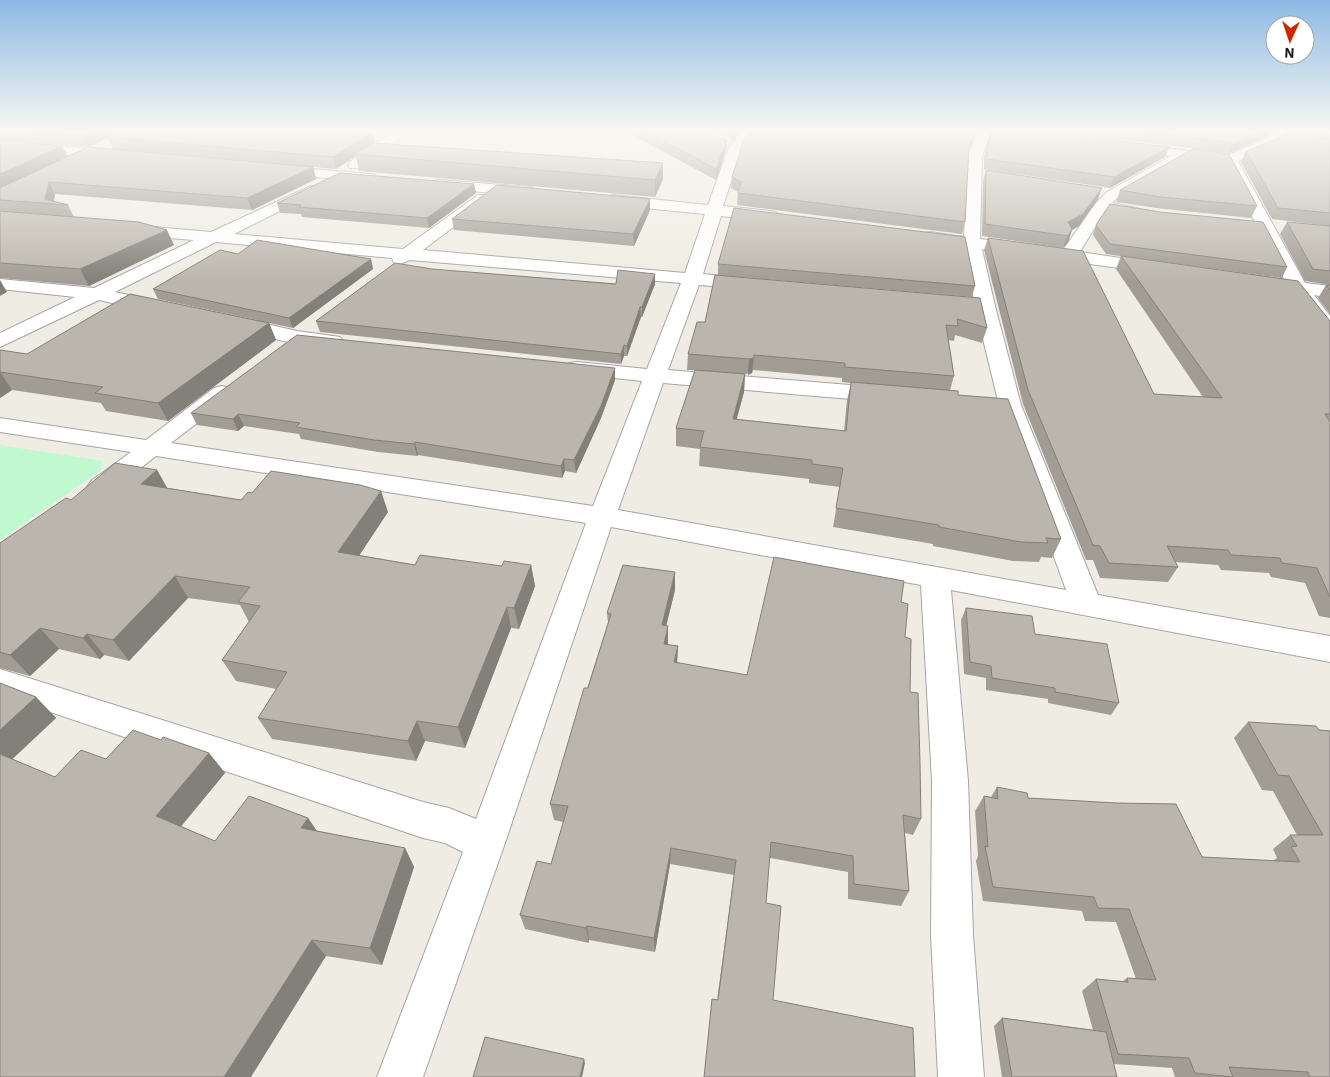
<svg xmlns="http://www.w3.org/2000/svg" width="1330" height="1077" font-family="'IBM Plex Sans',sans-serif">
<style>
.park{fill:#c0f9d0}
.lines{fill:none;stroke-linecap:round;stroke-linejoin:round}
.minor-casing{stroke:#a4a4a4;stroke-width:2}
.minor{fill:#fff;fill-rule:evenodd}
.wall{fill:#a19d95;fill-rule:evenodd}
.shaded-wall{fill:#837f79}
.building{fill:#bbb6ad;stroke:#837f79}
</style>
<rect width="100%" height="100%" fill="#efede3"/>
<path class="park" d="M0,445L103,461L101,470L0,540Z"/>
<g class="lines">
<defs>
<path id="minor" d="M395,131H410L360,168H350L348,165L350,162Z
M743,131H757L742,148L723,206L771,211L777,213L779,216L777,219L771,221L721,216L703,274L751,279L757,280L760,284L757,288L751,289L699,285L668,370L886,388L894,390L897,395L894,400L886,402L663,383L618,510L1066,590L999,405L975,306L964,247L924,241L922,237L924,233L930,232L964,237L968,157L978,131H991L982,157L980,239L1063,250L1096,203L1107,192L1171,156L1125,150L1123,147L1125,144L1130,143L1226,156L1263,141L1276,131H1290L1273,147L1238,161L1305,283L1330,286V298L1314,295L1330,316V335L1323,333L1292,293L1261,288L1258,284L1261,280L1267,279L1285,281L1224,161L1188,158L1117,198L1112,203L1150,211L1152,214L1150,217L1144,219L1105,211L1081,250L1080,252L1161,264L1164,268L1161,272L1155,273L982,249L995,306L1021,405L1098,595L1330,636V662L951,590L968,781L973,935L984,1077H938L931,935L932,781L921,585L611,527L505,843L423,1077H377L463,852L445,843L423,838L0,695V669L423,802L449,808L476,819L586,523L156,456L109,493L100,495L91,493L87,487L91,481L131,452L0,432V418L146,440L214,388L222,386L230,388L233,393L230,398L171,443L593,506L642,381L577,374L569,373L566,368L569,363L577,362L647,369L681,283L410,260L400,264L394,263L392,258L216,242L115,292L164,303L167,307L164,311L157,313L99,300L0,347V333L75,297L0,289V279L94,288L194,240L131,235L125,233L123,230L125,227L131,225L211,232L311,186L316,187L318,190L316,193L234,234L403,249L478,195H488L491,198L488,201L423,250L685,273L705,214L613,205L608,203L605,200L608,197L613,195L708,205L729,147Z
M0,141L117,151L124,155L117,159L0,149Z
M276,166L370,174L375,175L377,178L375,181L370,182L271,173L269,170L271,167Z
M438,180L530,187L535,189L538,192L535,195L530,197L433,187L431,184L433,181Z
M235,317L297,331L340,337L343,341L340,345C314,352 256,334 228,327L225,323L228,319Z"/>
</defs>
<use href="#minor" class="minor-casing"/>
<use href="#minor" class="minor"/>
</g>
<path class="wall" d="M0,131H363L372,132L375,143L663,179L655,197L359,171L356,156L336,169L113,149L108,138L89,147L0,140Z
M374,131H392L389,133Z
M625,131H708L718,138L727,140L726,150L716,180Z
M716,131H741L733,140Z
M1054,131H1271L1269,135L1262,139L1229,153Z
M1298,131H1330V226L1272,219L1241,162L1246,151L1318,138Z
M0,140L68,157L313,167L316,179L252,210L55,194L54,201L68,205L74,217L174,245L89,286L0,278Z
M987,147H1169L1165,157L1110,188L984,169V157Z
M969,151L965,222L962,234L737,205L738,192L731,188L732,177Z
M986,170L1098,199L1079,226L1072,230L1068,242L1063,248L982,236L983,181Z
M474,184L476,193L429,228L302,217L301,214L280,213L277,203Z
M1120,190L1257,206L1251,218L1156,208L1116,202Z
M650,199V210L634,246L454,230L452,219Z
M1287,222L1330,226V285L1305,281L1280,234Z
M1096,225L1287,267L1282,278L1106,254L1093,235Z
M988,238L1154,394L1203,397L1116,269L1121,256L1330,321V618L1319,616L1305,583L1271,577L1269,573L1221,570L1218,565L1175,562L1178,567L1168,582L1100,578L1093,560H1086L1023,404L984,250Z
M238,254L371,259L373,269L293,328L269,323L276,340L168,421L106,411L101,403L12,390L0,398V350L27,354L257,320L158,299L153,289Z
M718,264L975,286L972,297L718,275Z
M432,269L616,284H655L642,317H641L627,356H624L621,364L320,332L316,321Z
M1326,285H1330V314L1318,298Z
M980,298L987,328L982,343L955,335L954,341L948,340L954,376L950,390L958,395L1061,539L1052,558L1041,557L1039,562L1013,561L933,546V544L833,527L840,487L809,483V479L699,466L700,449L676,446V428L695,370H687L688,354L705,322ZM753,370L842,378V382L851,383L847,400L844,431L736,419L744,392L745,374L752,373Z
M615,368V380L601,418L576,473L565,471L562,478L418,455L417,456L378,452L301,439L299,434L244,426L238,431L197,425L191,413Z
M157,470L167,488L241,500L388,512L359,555L415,565L502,566L531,565L535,586L519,629L511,628L465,748L425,741L416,761L272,739L258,718L276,689L236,681L222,660L249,622L240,605L188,598L129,661L104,655L100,659L59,649L30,676L0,668V543Z
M675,590L666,625L668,645L678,646L677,663L747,675L901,602L905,637L921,819L913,835L905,833L909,891L901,906L848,899V872L770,858L717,1000L734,875L670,864L655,952L589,940V943L525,929L520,915L551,864L563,822L554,820L550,804L608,623L607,613Z
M966,608L1035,634L1119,703L1111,715L1048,703V699L986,690V678L964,674L961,620Z
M0,683L36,697L56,718L12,759L55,777L161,740L209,753L225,773L181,826L215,841L308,818L317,831L405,848L414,867L382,965L326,956L0,1077Z
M1248,722L1330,731V1077H1175L1172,1068L1114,1064L1117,1077H1002L994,1026L1002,1018L1093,1030L1082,991L1096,979L1122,982L1127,978L1136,979L1116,922L1085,921L1082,911L983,901L976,861L978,856L975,811L984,796L991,797L997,787L1028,798L1202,857L1273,861L1277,858L1273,849L1290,835H1297L1273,791L1262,790L1234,738Z"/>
<path class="shaded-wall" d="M93,131H121L89,147L83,136Z
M733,131H741L733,140Z
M975,131H977L966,157L969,146Z
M1261,131H1271L1269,135L1262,139L1229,153L1234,143Z
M372,132L375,143L355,154L356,156L336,169L333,157Z
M727,140L726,150L716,180V169Z
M62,146L68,157L0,189V174Z
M1169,147L1165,157L1110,188L1114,177Z
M663,163V179L655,197V180Z
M313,167L316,179L252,210L247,198Z
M49,182L55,194L53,204L45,199Z
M474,184L476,193L429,228L427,218Z
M1102,188L1098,199L1079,226L1072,230L1068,242L1063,248L1068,236V222Z
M650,199V210L634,246L633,234Z
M167,230L174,245L89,286L80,269Z
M371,259L373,269L293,328L289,318Z
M655,274V284L642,317V307Z
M0,280L7,292L0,296Z
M640,307L641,317L627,356V346Z
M269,323L276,340L168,421L158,403Z
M624,345V356L621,364V354Z
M754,358L752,373L748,375L749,359Z
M615,368V380L601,418L576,473L574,460Z
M0,372L12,390L0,398Z
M745,374L744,392L732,437L733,419Z
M238,414L244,426L238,431L233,419Z
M415,442L418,455L417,456L414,444Z
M564,459L565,471L562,478L561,466Z
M157,470L169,491L141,484Z
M381,491L388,512L347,574L338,552Z
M531,565L535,586L519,629L514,608Z
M675,572V590L662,643V625Z
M175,576L188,598L129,661L113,640Z
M507,607L511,628L465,748L458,727Z
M668,626V644L664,662V644Z
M40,628L59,649L30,676L10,655Z
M87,634L104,655L100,659L83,638Z
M678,646L677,664L674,662Z
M36,697L56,718L4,767L0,763V730Z
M417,721L425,741L416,761L408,741Z
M209,753L225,773L174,835L156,816Z
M308,818L321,837L301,828Z
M405,848L414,867L382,965L370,948Z
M671,848L670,864L655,952L654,938Z
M587,926L589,940V943L586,928Z
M312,940L326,956L251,1077H224Z
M584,1059L585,1063L582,1077H580Z"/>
<path class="building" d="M28,131H93L83,136Z
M120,131H363L372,132L333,157L108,137Z
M644,131H708L718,138L727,140L716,169Z
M751,131H975L969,146L965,222L738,193L741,182L732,177L744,139Z
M992,131H1043L1169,147L1114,177L987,159V147Z
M1141,131H1261L1234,143Z
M1287,131H1295L1330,141V213L1278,208L1246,151L1279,138Z
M0,140L62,146L0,174Z
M373,143L663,163L655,180L355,154Z
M88,147L313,167L247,198L49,182L45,199L68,205L0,200V188Z
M1193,149L1229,154L1257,206L1161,197L1120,190Z
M986,170L1102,188L1083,214L1068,222L1072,229L1068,236L985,224Z
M340,173L474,184L427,218L299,207L301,205L277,203Z
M497,185L650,199L633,234L452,219Z
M1110,204L1160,212L1263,222L1287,267L1110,244L1096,225Z
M734,208L965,237L975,286L718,264Z
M0,211L139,222L167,230L80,269L0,263Z
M1287,222L1330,226V271L1313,269Z
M988,238L1083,251L1154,394L1222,398L1121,256L1298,281L1330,321V414H1325L1330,422V597L1317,568L1282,563L1280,558L1231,555L1228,550L1167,546L1178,567L1109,563L1100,546L1093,545L1028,390Z
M257,240L371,259L289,318L153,289L220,250L238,254Z
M395,263L432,269L616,284L618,270L655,274L642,307H640L627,346L624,345L621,354L316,321Z
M715,275L980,298L987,328L957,319L958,326L946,325L954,376L845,367V363L754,355V358L749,359L688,354L697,322H705Z
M1326,285H1330V290Z
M130,294L269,323L158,403L95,393L103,387L0,372V350L27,354Z
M297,335L615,368L601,406L574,460L564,459L561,466L415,442L414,444L374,440L296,427L300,423L238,414L233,419L191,413Z
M695,370L745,374L733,419L846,431L851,382L958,391V395L1008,399L1061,539L1046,538L1048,543L1021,542L939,527V525L836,508L843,468L812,464V460L700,447L704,431L676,428Z
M115,463L157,470L141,484L241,500L248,492L252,493L271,471L360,485L381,491L338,552L415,565L420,555L502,566L504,561L531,565L514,608L507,607L458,727L417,721L408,741L258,718L287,672L222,660L260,606L238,602L250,587L175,576L113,640L87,634L83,638L40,628L10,655L0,652V543L66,498L71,500Z
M774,557L904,581L901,602L908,604L905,637L911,639L910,692L918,693L920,763L921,819L903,815L909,891L854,884L853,856L771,842L766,903L781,906L773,1000L913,1028L915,1077H704L712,999L718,1000L736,860L671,848L654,938L587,926L586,928L520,915L537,861L551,864L568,806L550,804L584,688H588L611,614L607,613L623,565L675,572L662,625L668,626L664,644L678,646L674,662L747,675Z
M966,608L1032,616L1035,634L1107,644L1119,703L1055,692V688L992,678L991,666L970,662Z
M0,683L36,697L0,730Z
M1248,722L1316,726L1319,730L1330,731V1077H1310L1308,1072L1229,1067L1233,1077L1195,1073L1189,1058L1118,1054L1096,979L1128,982L1127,978L1156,980L1129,909L1098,908L1094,897L993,887L985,846L988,847L984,796L998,799L997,787L1027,793L1028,798L1117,803L1176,804L1202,857L1300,862L1291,847L1297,846L1290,835H1323L1289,776L1278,775Z
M133,730L161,740L163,737L209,753L156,816L215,841L249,796L308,818L301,828L405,848L370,948L312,940L224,1077H0V754L55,777L81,750L106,759Z
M1002,1018L1106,1032L1117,1077H1012Z
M485,1037L584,1059L580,1077H473Z"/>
<linearGradient id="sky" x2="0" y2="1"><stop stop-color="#8cbae4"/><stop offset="0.46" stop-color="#f8f7f2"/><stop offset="1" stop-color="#f8f7f2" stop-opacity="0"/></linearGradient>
<rect width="1330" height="282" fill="url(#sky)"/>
<g transform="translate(1290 40) rotate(183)"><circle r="24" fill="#ffffff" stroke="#a5a5a5"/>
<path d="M0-4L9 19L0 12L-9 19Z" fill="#cb2800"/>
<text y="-8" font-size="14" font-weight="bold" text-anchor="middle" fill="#1d1d1d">N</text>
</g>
</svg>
